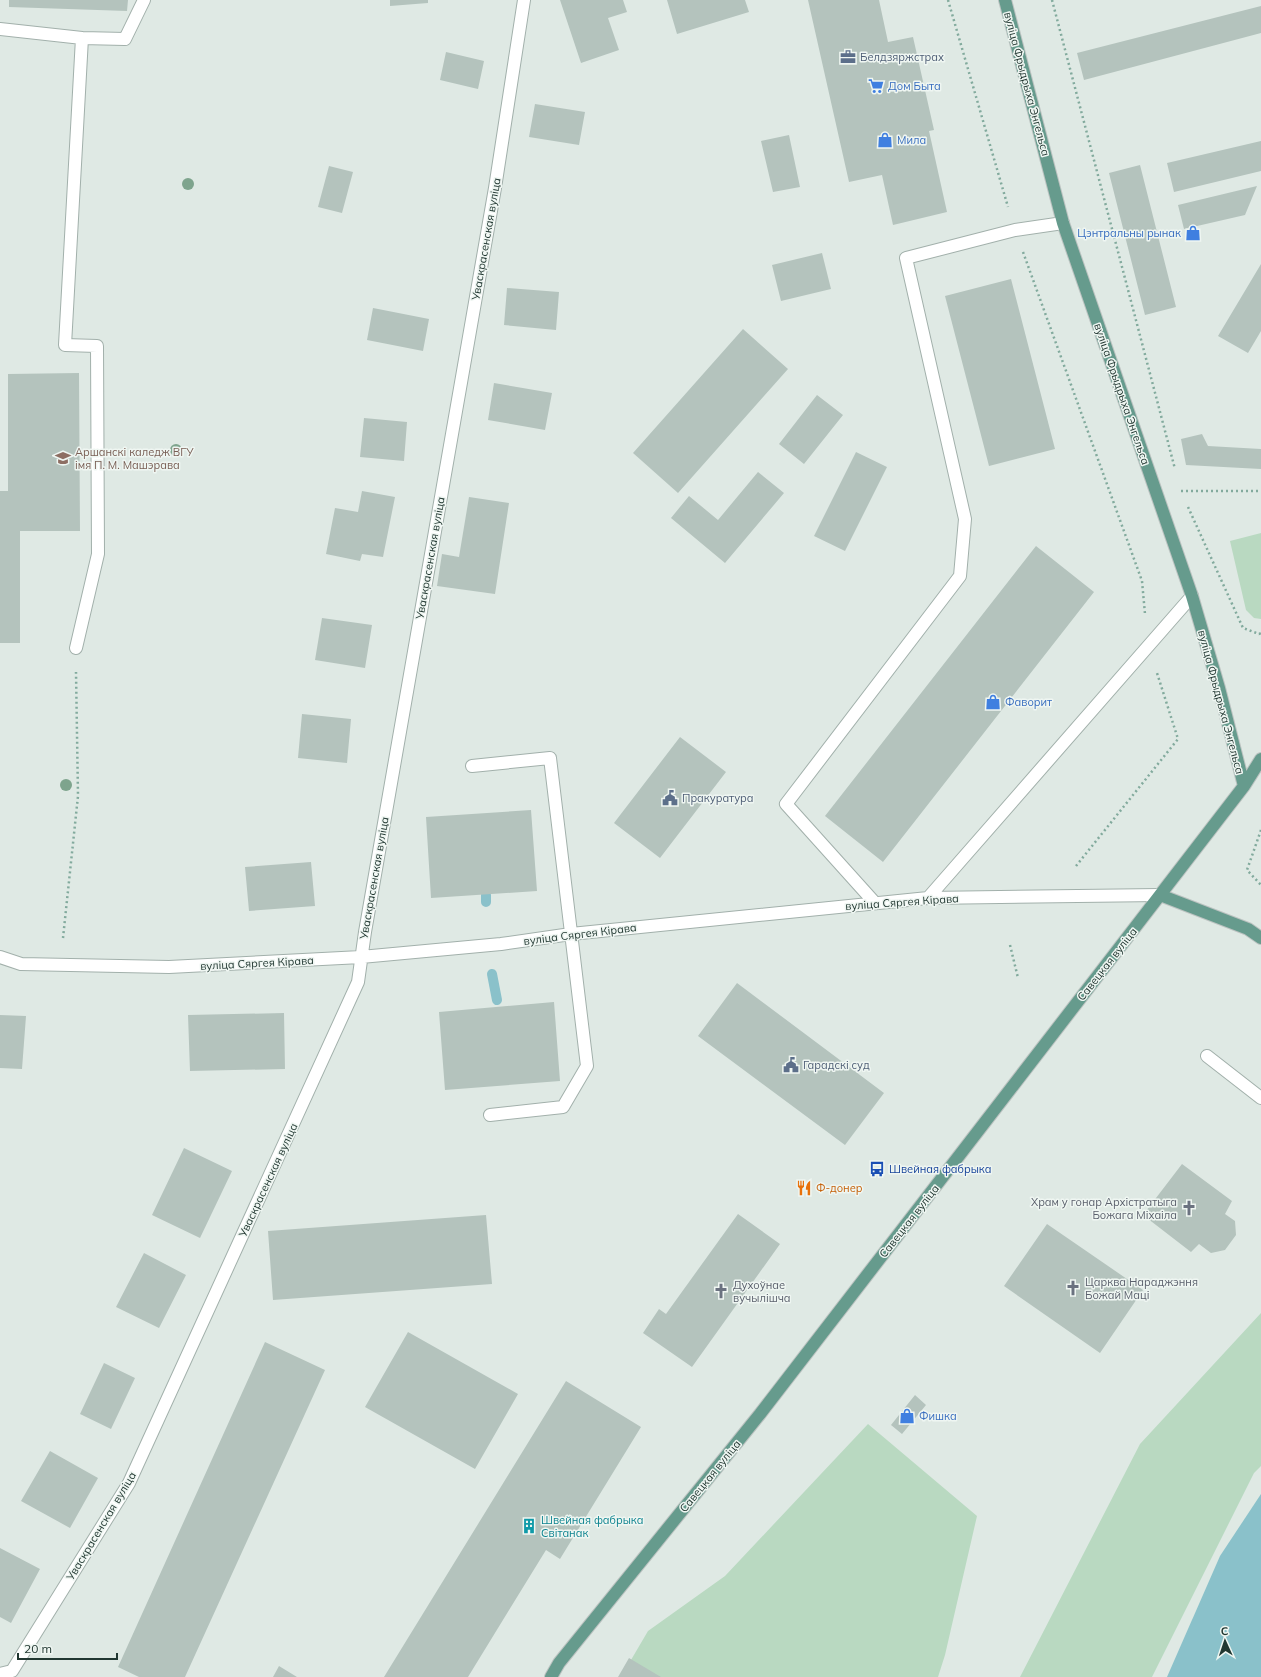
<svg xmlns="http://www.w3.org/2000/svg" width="1261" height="1677" font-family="Mulish,sans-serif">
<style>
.green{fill:#b9d9c1}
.water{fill:#8ac1ca}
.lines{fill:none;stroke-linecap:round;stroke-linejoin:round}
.stream{stroke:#8ac1ca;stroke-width:10}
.building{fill:#b4c3bd}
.minor-casing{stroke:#a2b0ab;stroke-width:14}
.major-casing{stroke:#bcc3c1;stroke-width:14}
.path{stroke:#82aa9d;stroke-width:2.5;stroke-dasharray:2 3;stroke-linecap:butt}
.minor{stroke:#fff;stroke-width:12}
.major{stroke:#669b8d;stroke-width:12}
.tree{fill:#7ea48d}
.labels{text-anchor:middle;stroke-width:3;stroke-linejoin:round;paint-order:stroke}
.service-label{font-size:11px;fill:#4e5e75;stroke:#eff6f2;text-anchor:start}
.street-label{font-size:11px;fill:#213731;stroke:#eff6f2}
.shop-label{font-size:11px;fill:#366cbe;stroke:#eff6f2;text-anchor:start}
.education-label{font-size:11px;fill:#785e54;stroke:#eff6f2;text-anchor:start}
.transit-label{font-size:11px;fill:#164399;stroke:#eff6f2;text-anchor:start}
.food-label{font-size:11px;fill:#c56008;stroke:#eff6f2;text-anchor:start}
.worship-label{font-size:11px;fill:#5b616d;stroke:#eff6f2;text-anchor:start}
.culture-label{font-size:11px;fill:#0d838f;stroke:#eff6f2;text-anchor:start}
</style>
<rect width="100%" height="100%" fill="#dfe9e4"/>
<path class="green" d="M1261,533V619L1254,618L1246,610L1230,541Z
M1261,1313V1466L1254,1473L1152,1677H1020L1140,1444Z
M868,1424L977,1516L945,1655L938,1677H621L648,1631L725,1576Z"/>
<path class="water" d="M1261,1494V1677H1167L1220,1556Z"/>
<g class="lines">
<path class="stream" d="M486,902V895
M492,974L497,1000"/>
</g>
<path class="building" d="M9,0H128L127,11L9,7Z
M390,0H428V3L390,6Z
M560,0H623L627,12L608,18L619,50L581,63Z
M667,0H745L749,12L677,34Z
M808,0H879L888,42L913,37L934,130L929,131L947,212L893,225L882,175L849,182Z
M1261,6V33L1084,80L1077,53Z
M446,52L484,61L478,89L440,80Z
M535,104L585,112L579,145L529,137Z
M789,135L800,187L773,192L761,141Z
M1261,141V171L1174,192L1167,163Z
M1140,165L1176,307L1145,315L1109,173Z
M329,166L353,172L342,213L318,207Z
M1257,186L1245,215L1184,229L1178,205Z
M822,253L831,289L781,301L772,265Z
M1261,264V331L1248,353L1218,336Z
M1011,279L1055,449L989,466L945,296Z
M507,288L559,292L556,330L504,325Z
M373,308L429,319L423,351L367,340Z
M743,329L788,369L678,493L633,453Z
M79,373L80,531H20V643H0V491H8V374Z
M494,383L552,393L545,430L488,420Z
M817,395L843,415L804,464L779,444Z
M364,418L407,422L404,461L360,457Z
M1202,434L1208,446L1261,449V469L1186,465L1181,439Z
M856,452L887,467L845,551L814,536Z
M758,472L784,493L725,563L671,518L689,496L718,520Z
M362,491L395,497L383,557L362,554L360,561L326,554L335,508L358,512Z
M469,497L509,503L495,594L437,586L442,554L459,557Z
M1036,546L1094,592L883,862L825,816Z
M322,618L372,625L365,668L315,660Z
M302,714L351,719L347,763L298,758Z
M680,737L726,772L660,858L614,823Z
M531,810L537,891L431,898L426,817Z
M311,862L315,906L249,911L245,867Z
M737,983L884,1093L845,1145L698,1036Z
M554,1002L560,1081L445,1090L439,1012Z
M284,1013L285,1069L190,1071L188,1015Z
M0,1015L26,1016L22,1069L0,1068Z
M184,1148L232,1171L200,1238L152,1215Z
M1182,1164L1232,1201L1225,1214L1235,1221L1236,1235L1225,1250L1211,1253L1199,1244L1191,1252L1143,1215Z
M738,1214L780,1244L692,1367L643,1333L659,1309L666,1314Z
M486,1215L492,1284L273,1300L268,1231Z
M1047,1224L1143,1290L1100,1353L1004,1286Z
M144,1253L186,1275L159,1328L116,1307Z
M408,1332L518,1394L475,1469L365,1407Z
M265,1342L325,1370L185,1677H139L118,1667Z
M104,1363L135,1378L111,1429L80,1414Z
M566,1381L641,1427L560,1559L546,1550L468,1677H384Z
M915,1395L926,1405L902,1434L891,1425Z
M50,1451L98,1478L70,1528L21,1501Z
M0,1548L40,1569L11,1623L0,1617Z
M629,1658L661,1677H618Z
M279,1666L297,1677H273Z"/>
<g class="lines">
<defs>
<path id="minor" d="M0,29L82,38
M76,648L98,554L97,346L65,345L82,38L125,39L144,0
M472,766L550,758L587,1066L563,1107L490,1115
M928,898L1192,596
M875,903L786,804L960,576L965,519L906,258L1015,230L1063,223
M0,957L21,964L169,967L361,957L501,944L571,934L928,898L1160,895
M1207,1056L1261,1098
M0,1674L12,1671L129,1483L358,982L365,932L495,188L524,0"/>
<path id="major" d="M1005,0L1063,223L1192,596L1219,688L1244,786
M1160,895L1248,929L1261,938
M551,1677L559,1663L760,1414L1244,786L1261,759"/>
</defs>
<use href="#minor" class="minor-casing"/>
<use href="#major" class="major-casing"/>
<path class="path" d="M948,0L1008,207
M1052,0L1175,469
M1023,252L1142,581L1145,614
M1181,491H1261
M1188,507L1243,628L1259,634L1261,633
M1261,830L1247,870L1261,885
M1076,866L1178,739L1157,673
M63,938L78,796L76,672
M1010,945L1018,978"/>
<use href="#minor" class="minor"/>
<use href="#major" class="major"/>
</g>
<g class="tree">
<circle cx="188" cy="184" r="6"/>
<circle cx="176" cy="450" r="6"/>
<circle cx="66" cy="785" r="6"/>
</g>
<defs>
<symbol id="office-bare" viewBox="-9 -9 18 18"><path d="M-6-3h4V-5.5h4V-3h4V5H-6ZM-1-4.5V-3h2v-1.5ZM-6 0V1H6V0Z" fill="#5c6f8a" stroke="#eff6f2" stroke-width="2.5" paint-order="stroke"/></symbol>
<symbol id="supermarket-bare" viewBox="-9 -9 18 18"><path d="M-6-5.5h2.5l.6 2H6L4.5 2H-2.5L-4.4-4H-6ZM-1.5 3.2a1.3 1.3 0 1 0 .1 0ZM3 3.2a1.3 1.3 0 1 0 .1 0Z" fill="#3f7fe0" stroke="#eff6f2" stroke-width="2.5" paint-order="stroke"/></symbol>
<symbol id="shop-bare" viewBox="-9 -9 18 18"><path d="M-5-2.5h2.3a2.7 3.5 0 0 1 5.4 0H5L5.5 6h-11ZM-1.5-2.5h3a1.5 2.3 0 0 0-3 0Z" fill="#3f7fe0" stroke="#eff6f2" stroke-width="2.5" paint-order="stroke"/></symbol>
<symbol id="university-bare" viewBox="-9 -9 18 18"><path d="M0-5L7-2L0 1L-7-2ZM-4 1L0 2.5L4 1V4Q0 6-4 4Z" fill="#8d6e63" stroke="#eff6f2" stroke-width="2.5" paint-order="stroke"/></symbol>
<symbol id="civic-bare" viewBox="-9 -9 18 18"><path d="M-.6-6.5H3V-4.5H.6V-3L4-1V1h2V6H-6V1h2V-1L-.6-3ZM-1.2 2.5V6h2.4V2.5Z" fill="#5c6f8a" stroke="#eff6f2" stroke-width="2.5" paint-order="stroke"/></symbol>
<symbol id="bus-bare" viewBox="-9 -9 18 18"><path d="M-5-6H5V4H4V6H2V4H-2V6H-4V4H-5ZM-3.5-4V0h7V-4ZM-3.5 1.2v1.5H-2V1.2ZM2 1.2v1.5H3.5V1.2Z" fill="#1a4fb4" stroke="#eff6f2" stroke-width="2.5" paint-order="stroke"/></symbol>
<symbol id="restaurant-bare" viewBox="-9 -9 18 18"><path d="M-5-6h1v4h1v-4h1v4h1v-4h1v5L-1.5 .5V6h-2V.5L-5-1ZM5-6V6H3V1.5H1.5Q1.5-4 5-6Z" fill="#e8710a" stroke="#eff6f2" stroke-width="2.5" paint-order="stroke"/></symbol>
<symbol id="church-bare" viewBox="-9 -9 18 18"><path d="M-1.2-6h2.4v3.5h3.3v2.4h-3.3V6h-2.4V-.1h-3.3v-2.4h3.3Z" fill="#6b7280" stroke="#eff6f2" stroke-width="2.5" paint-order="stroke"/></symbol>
<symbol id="building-bare" viewBox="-9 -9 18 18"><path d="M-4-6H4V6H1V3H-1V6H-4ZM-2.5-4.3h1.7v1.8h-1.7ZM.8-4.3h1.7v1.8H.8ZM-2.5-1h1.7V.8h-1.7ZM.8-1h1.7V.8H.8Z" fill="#0f9aa8" stroke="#eff6f2" stroke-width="2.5" paint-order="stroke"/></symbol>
</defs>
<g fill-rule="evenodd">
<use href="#office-bare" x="837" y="46" width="22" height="22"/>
<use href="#supermarket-bare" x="865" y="75" width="22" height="22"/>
<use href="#shop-bare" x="874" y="129" width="22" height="22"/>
<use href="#shop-bare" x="1182" y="222" width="22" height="22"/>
<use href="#university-bare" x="52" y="447" width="22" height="22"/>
<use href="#shop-bare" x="982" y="691" width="22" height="22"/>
<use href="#civic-bare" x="659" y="787" width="22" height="22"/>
<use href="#civic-bare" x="780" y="1054" width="22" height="22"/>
<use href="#bus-bare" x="866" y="1158" width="22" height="22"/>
<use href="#restaurant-bare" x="793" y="1177" width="22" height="22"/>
<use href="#church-bare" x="1178" y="1197" width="22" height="22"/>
<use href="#church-bare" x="1062" y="1277" width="22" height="22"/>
<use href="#church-bare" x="710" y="1280" width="22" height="22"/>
<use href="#shop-bare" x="896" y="1405" width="22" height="22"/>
<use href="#building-bare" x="518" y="1515" width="22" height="22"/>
</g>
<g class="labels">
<g class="service-label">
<text x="860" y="61">Белдзяржстрах</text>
<text x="682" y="802">Пракуратура</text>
<text x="803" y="1069">Гарадскі суд</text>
</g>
<g class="street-label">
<text transform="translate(1027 84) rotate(75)" y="4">вуліца Фрыдрыха Энгельса</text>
<text transform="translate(486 239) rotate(-80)" y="4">Уваскрасенская вуліца</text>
<text transform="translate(1122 394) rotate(71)" y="4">вуліца Фрыдрыха Энгельса</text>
<text transform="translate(430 558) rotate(-80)" y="4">Уваскрасенская вуліца</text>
<text transform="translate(1221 702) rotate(75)" y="4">вуліца Фрыдрыха Энгельса</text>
<text transform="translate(374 878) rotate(-80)" y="4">Уваскрасенская вуліца</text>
<text transform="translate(902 902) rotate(-4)" y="4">вуліца Сяргея Кірава</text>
<text transform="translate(580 934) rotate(-7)" y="4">вуліца Сяргея Кірава</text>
<text transform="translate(257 963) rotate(-3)" y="4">вуліца Сяргея Кірава</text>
<text transform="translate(1107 964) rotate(-52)" y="4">Савецкая вуліца</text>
<text transform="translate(268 1180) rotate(-65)" y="4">Уваскрасенская вуліца</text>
<text transform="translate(909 1221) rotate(-52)" y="4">Савецкая вуліца</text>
<text transform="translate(710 1476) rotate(-51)" y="4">Савецкая вуліца</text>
<text transform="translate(101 1526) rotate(-59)" y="4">Уваскрасенская вуліца</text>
</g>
<g class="shop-label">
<text x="888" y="90">Дом Быта</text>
<text x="897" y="144">Мила</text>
<text x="1181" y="237" text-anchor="end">Цэнтральны рынак</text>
<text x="1005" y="706">Фаворит</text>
<text x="919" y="1420">Фишка</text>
</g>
<g class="education-label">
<text x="75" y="456">Аршанскі каледж ВГУ<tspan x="75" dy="13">імя П. М. Машэрава</tspan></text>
</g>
<g class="transit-label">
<text x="889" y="1173">Швейная фабрыка</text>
</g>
<g class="food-label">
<text x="816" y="1192">Ф-донер</text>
</g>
<g class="worship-label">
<text x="1177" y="1206" text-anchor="end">Храм у гонар Архістратыга<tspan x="1177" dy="13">Божага Міхаіла</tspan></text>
<text x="1085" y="1286">Царква Нараджэння<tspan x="1085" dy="13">Божай Маці</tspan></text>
<text x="733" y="1289">Духоўнае<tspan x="733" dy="13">вучылішча</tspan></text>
</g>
<g class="culture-label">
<text x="541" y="1524">Швейная фабрыка<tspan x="541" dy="13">Світанак</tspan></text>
</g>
</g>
<g transform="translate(1225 1641) rotate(357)" stroke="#eff6f2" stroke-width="3" paint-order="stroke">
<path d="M0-3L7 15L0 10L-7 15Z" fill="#213731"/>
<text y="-6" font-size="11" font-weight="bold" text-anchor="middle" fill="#213731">С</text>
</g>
<path d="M18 1653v6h99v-6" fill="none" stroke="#213731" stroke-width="2"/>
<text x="24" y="1653" font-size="12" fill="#213731" stroke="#eff6f2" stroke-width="3" paint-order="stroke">20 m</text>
</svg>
